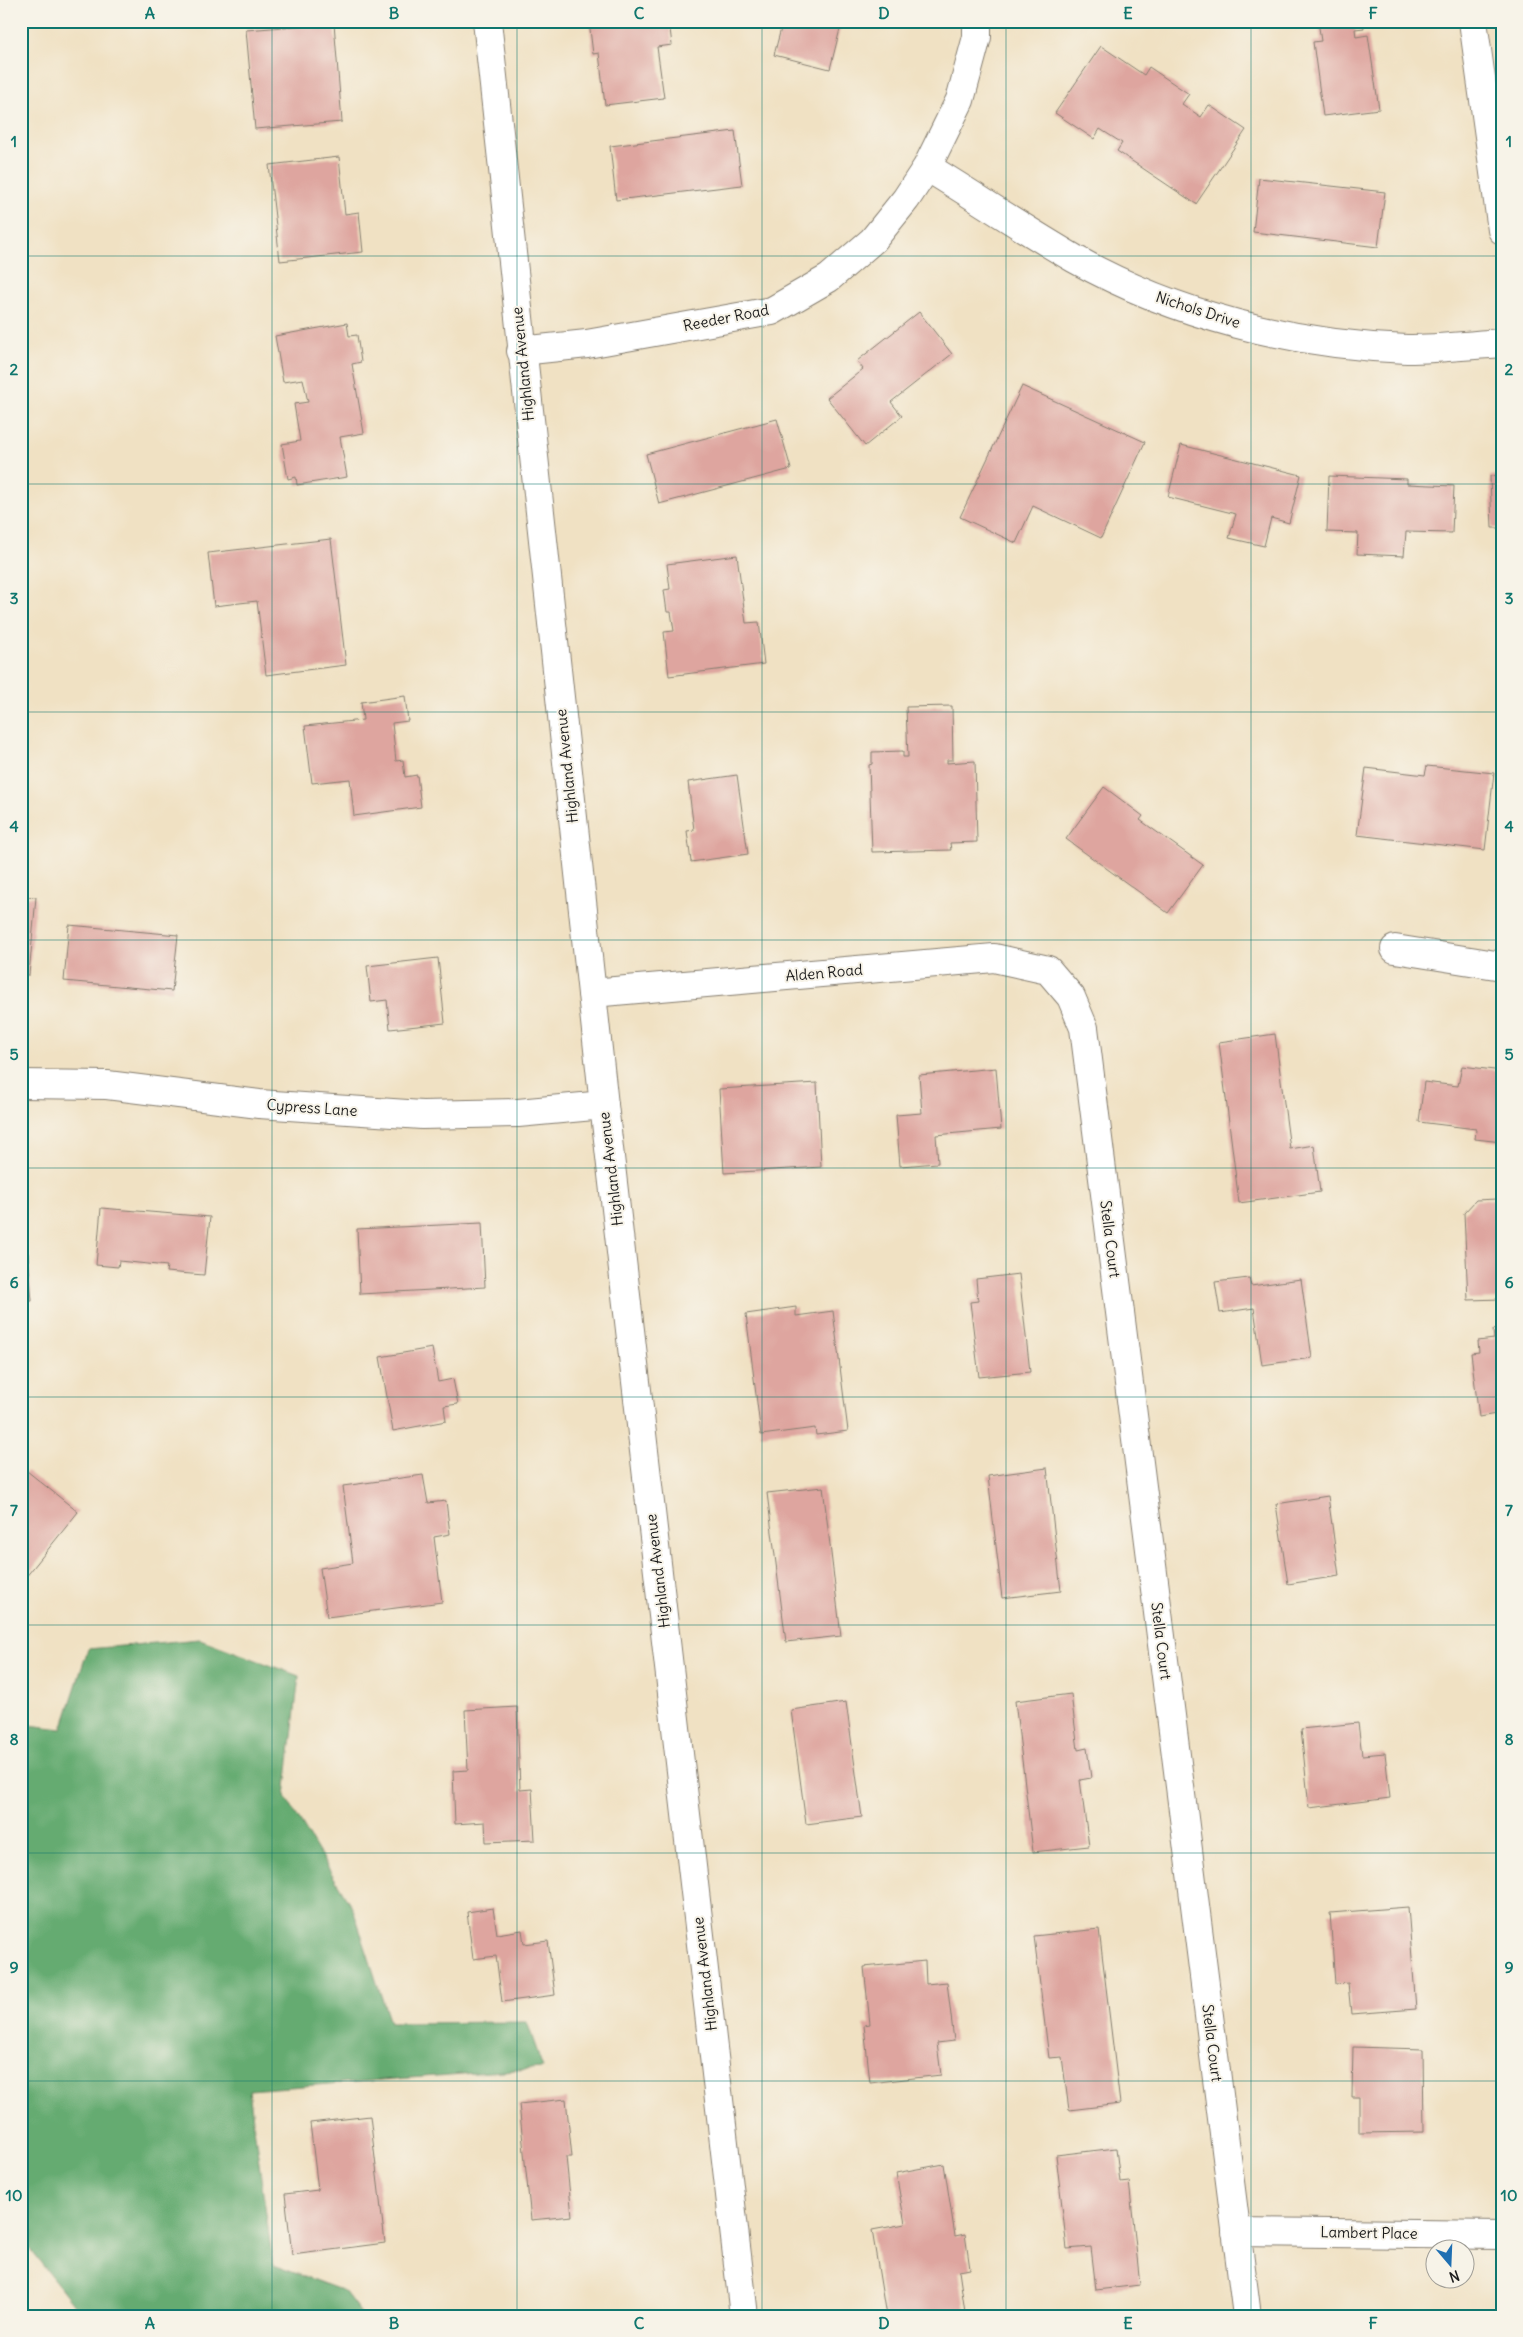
<svg xmlns="http://www.w3.org/2000/svg" width="1523" height="2337" font-family="Delius,sans-serif">
<style>
.forest{fill:#65ab71;stroke:#406446}
.building{fill:#dea59f}
.lines{fill:none;stroke-linecap:round;stroke-linejoin:round}
.minor-casing{stroke:#867e70;stroke-width:30}
.tertiary-casing{stroke:#867e70;stroke-width:30}
.minor{stroke:#fff;stroke-width:28}
.tertiary{stroke:#fff;stroke-width:28}
.grid{fill:none;stroke:#0f766e;stroke-width:1;stroke-opacity:0.55}
.labels{text-anchor:middle;stroke-width:4;stroke-linejoin:round;paint-order:stroke}
.street-label{font-size:15px;fill:#1c1c1c;stroke:#f7f3e8}
.neatline{fill:none;stroke:#0f766e;stroke-width:2}
.grid-label{font-size:16px;text-anchor:middle;font-weight:bold;fill:#0f766e}
</style>
<rect width="100%" height="100%" fill="#f7f3e8"/>
<filter id="ink" filterUnits="userSpaceOnUse"><feTurbulence type="fractalNoise" baseFrequency=".02" numOctaves="2"/><feDisplacementMap in="SourceGraphic" scale="10" xChannelSelector="R" yChannelSelector="G"/><feConvolveMatrix kernelMatrix="1 2 1 2 8 2 1 2 1" color-interpolation-filters="sRGB"/></filter>
<filter id="wash" filterUnits="userSpaceOnUse"><feTurbulence type="fractalNoise" baseFrequency=".0096" numOctaves="4" result="noise"/><feDisplacementMap in="SourceGraphic" scale="20" xChannelSelector="R" yChannelSelector="G"/><feGaussianBlur stdDeviation="1.12" result="paint"/><feColorMatrix in="noise" values="0 0 0 0 0 0 0 0 0 0 0 0 0 0 0 0 0 1.4 0 .05"/><feComposite in="paint" operator="in"/></filter>
<g filter="url(#wash)">
<rect width="100%" height="100%" fill="#f0e1c3"/>
<path class="forest" d="M200,1639L299,1676L285,1796L353,1909L390,2023L527,2022L543,2068L249,2090L273,2265L344,2291L363,2316H83L21,2238V1724L62,1729L88,1649Z"/>
<g id="blocks">
<path class="building" d="M589,21H669L672,45L657,47L664,98L605,105L599,53L593,54Z
M783,21H842L830,69L774,55Z
M1318,21H1363L1364,28L1355,29L1356,37L1368,35L1379,109L1323,116L1313,42L1321,41Z
M334,23L342,122L255,129L246,30Z
M1101,46L1144,75L1149,67L1189,94L1182,104L1201,117L1209,105L1246,130L1196,204L1117,151L1122,143L1100,129L1094,139L1055,113Z
M735,131L742,185L616,200L610,146Z
M339,157L345,214L359,212L363,252L280,261L269,165Z
M1259,178L1385,192L1378,247L1253,232Z
M919,312L952,354L891,402L902,416L865,446L827,398L863,369L857,361Z
M347,323L349,336L357,335L361,362L352,364L364,433L340,437L347,477L297,485L296,477L288,479L282,444L300,441L294,404L308,402L303,379L283,382L275,336Z
M1022,386L1145,442L1101,538L1033,506L1016,543L960,517Z
M777,419L791,469L659,504L646,454Z
M1181,445L1301,475L1289,523L1271,518L1264,546L1229,538L1236,514L1168,497Z
M1502,475V528H1492L1490,476Z
M1329,476L1407,479V484L1454,486L1452,533L1406,532L1404,556L1357,554L1358,533L1327,532Z
M331,539L346,665L266,675L257,601L214,606L208,553Z
M737,555L746,623L759,622L764,664L669,676L664,632L674,631L671,612H667L664,590L670,589L667,564Z
M405,696L408,721L392,723L396,761L403,760L405,777L417,775L421,807L354,816L350,779L312,783L305,726L363,720L361,702Z
M952,706L953,760H947V763L975,761L977,842L950,843L951,850L872,852L869,765L872,764V752L903,751V757H908L906,707Z
M1427,766L1494,773L1485,850L1357,835L1366,768L1425,775Z
M737,775L748,854L691,862L687,831L694,830L688,782Z
M1104,787L1143,816L1140,820L1203,865L1168,913L1066,839Z
M21,896L36,897L29,975H21Z
M69,925L178,935L172,991L64,981Z
M438,958L445,1023L390,1029L387,1000L371,1002L367,966Z
M1275,1034L1290,1149L1314,1145L1320,1192L1239,1203L1219,1042Z
M1462,1066L1502,1071V1142L1475,1139L1476,1129L1419,1122L1424,1082L1458,1086Z
M996,1068L1001,1129L936,1135L938,1163L900,1166L896,1115L922,1113L919,1075Z
M817,1083L821,1167L724,1173L719,1089Z
M1496,1176H1502V1299L1468,1300L1464,1213L1476,1200L1497,1199Z
M101,1208L210,1217L204,1275L166,1272L167,1266L119,1261L118,1267L96,1265Z
M482,1223L485,1287L360,1294L357,1229Z
M21,1235L24,1254L28,1253L32,1301L21,1302Z
M1019,1274L1030,1372L979,1377L970,1302L978,1301L976,1279Z
M1249,1278L1251,1286L1301,1279L1312,1358L1262,1365L1254,1308L1220,1313L1215,1282Z
M796,1307V1316L833,1311L848,1431L816,1435L815,1428L761,1435L746,1314Z
M1502,1328V1440H1499L1496,1414L1479,1417L1471,1353L1479,1352L1478,1341L1494,1339L1493,1330Z
M432,1348L438,1382L453,1379L458,1404L444,1406L446,1421L393,1431L380,1357Z
M1047,1468L1061,1591L1002,1598L988,1476Z
M27,1471L78,1512L21,1583V1479Z
M423,1475L428,1503L446,1501L450,1534L434,1537L442,1602L327,1617L320,1568L353,1563L343,1486Z
M823,1487L841,1636L786,1642L767,1493Z
M1328,1496L1339,1576L1288,1584L1276,1504Z
M1071,1694L1078,1750L1087,1748L1091,1778L1080,1780L1089,1846L1033,1852L1015,1701Z
M846,1702L862,1817L806,1824L791,1710Z
M517,1707L520,1790L532,1789L535,1840L486,1842L485,1822L455,1824L453,1771L468,1770L465,1710Z
M1358,1723L1362,1755L1385,1753L1390,1798L1309,1808L1301,1729Z
M1408,1907L1416,2009L1351,2014L1348,1983L1335,1984L1330,1913Z
M493,1908L497,1934L522,1930L524,1944L548,1941L555,1995L502,2002L496,1956L473,1959L467,1912Z
M1099,1929L1120,2104L1069,2110L1062,2057L1049,2058L1034,1936Z
M925,1961L926,1984L947,1982L954,2041L937,2043L941,2075L870,2083L864,2025L870,2024L864,1967Z
M1353,2047L1423,2049L1424,2132L1359,2133V2097H1352Z
M566,2099L572,2157H566L572,2216L531,2220L519,2104Z
M370,2116L385,2243L292,2255L285,2194L318,2190L310,2123Z
M1116,2148L1120,2182L1129,2181L1140,2285L1096,2290L1091,2247L1067,2249L1056,2155Z
M944,2164L955,2236L965,2234L970,2269L959,2271L965,2312L944,2316H886L872,2230L905,2224L896,2173Z"/>
</g>
</g>
<g filter="url(#ink)">
<use href="#blocks" fill-opacity="0" stroke="#867e70" stroke-width="1"/>
<g class="lines">
<defs>
<path id="minor" d="M1473,21L1502,230
M927,167C976,197 1025,230 1075,259C1175,315 1293,345 1407,349C1438,349 1471,345 1502,343
M521,351L587,344L772,311L829,278L873,240L906,199L927,167L960,100L977,37V21
M1395,949L1502,966
M592,993L994,958L1048,970L1071,997L1084,1028L1247,2316
M21,1084L107,1085L259,1104L422,1115L518,1113L604,1105
M1236,2232L1502,2235"/>
<path id="tertiary" d="M487,21L604,1105L744,2316"/>
</defs>
<use href="#minor" class="minor-casing"/>
<use href="#tertiary" class="tertiary-casing"/>
<use href="#minor" class="minor"/>
<use href="#tertiary" class="tertiary"/>
</g>
</g>
<path class="grid" d="M272,21V2316M517,21V2316M762,21V2316M1006,21V2316M1251,21V2316M21,256H1502M21,484H1502M21,712H1502M21,940H1502M21,1168H1502M21,1397H1502M21,1625H1502M21,1853H1502M21,2081H1502"/>
<g class="labels">
<g class="street-label">
<text transform="translate(1198 310) rotate(18)" y="5">Nichols Drive</text>
<text transform="translate(726 318) rotate(-11)" y="5">Reeder Road</text>
<text transform="translate(523 364) rotate(-96)" y="5">Highland Avenue</text>
<text transform="translate(567 766) rotate(-96)" y="5">Highland Avenue</text>
<text transform="translate(824 973) rotate(-5)" y="5">Alden Road</text>
<text transform="translate(312 1108) rotate(4)" y="5">Cypress Lane</text>
<text transform="translate(611 1169) rotate(-97)" y="5">Highland Avenue</text>
<text transform="translate(1110 1239) rotate(83)" y="5">Stella Court</text>
<text transform="translate(658 1571) rotate(-97)" y="5">Highland Avenue</text>
<text transform="translate(1161 1641) rotate(83)" y="5">Stella Court</text>
<text transform="translate(705 1974) rotate(-97)" y="5">Highland Avenue</text>
<text transform="translate(1212 2043) rotate(83)" y="5">Stella Court</text>
<text transform="translate(1369 2233) rotate(1)" y="5">Lambert Place</text>
</g>
</g>
<rect width="1523" height="2337" fill="none" stroke="#f7f3e8" stroke-width="55"/>
<g transform="translate(1450 2264) rotate(161)"><circle r="24" fill="#f7f3e8" stroke="#9f9d96"/>
<path d="M0-4L9 19L0 12L-9 19Z" fill="#1f6fb2"/>
<text y="-8" font-size="14" font-weight="bold" text-anchor="middle" fill="#1c1c1c">N</text>
</g>
<rect x="28" y="28" width="1468" height="2282" class="neatline"/>
<g class="grid-label">
<text x="150" y="19">A</text>
<text x="394" y="19">B</text>
<text x="639" y="19">C</text>
<text x="884" y="19">D</text>
<text x="1128" y="19">E</text>
<text x="1373" y="19">F</text>
<text x="14" y="147">1</text>
<text x="1509" y="147">1</text>
<text x="14" y="375">2</text>
<text x="1509" y="375">2</text>
<text x="14" y="604">3</text>
<text x="1509" y="604">3</text>
<text x="14" y="832">4</text>
<text x="1509" y="832">4</text>
<text x="14" y="1060">5</text>
<text x="1509" y="1060">5</text>
<text x="14" y="1288">6</text>
<text x="1509" y="1288">6</text>
<text x="14" y="1516">7</text>
<text x="1509" y="1516">7</text>
<text x="14" y="1745">8</text>
<text x="1509" y="1745">8</text>
<text x="14" y="1973">9</text>
<text x="1509" y="1973">9</text>
<text x="14" y="2201">10</text>
<text x="1509" y="2201">10</text>
<text x="150" y="2329">A</text>
<text x="394" y="2329">B</text>
<text x="639" y="2329">C</text>
<text x="884" y="2329">D</text>
<text x="1128" y="2329">E</text>
<text x="1373" y="2329">F</text>
</g>
</svg>
